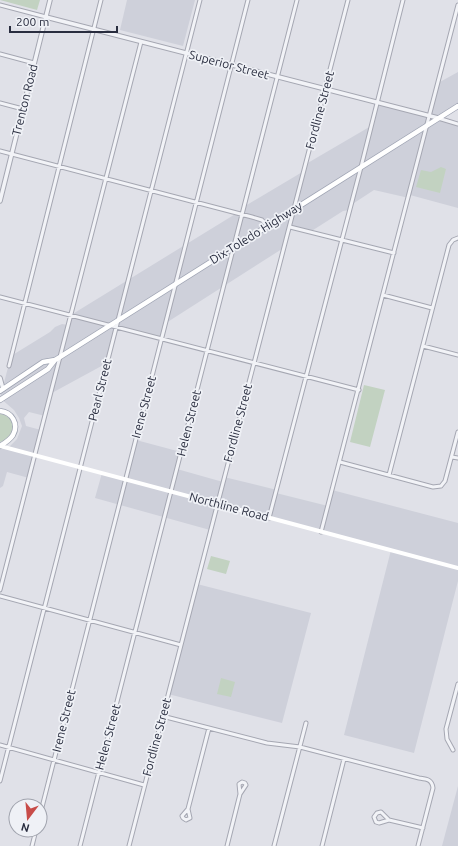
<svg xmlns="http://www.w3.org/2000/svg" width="458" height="846" font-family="Ubuntu,sans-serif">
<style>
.built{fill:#ced0da}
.green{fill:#c2d2c1}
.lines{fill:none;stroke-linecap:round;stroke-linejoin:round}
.minor-casing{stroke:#a5a7b2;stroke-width:5}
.tertiary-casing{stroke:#a5a7b2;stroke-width:5.5}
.primary-casing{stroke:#9fa4b3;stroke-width:6}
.minor{stroke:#f2f3f7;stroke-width:3}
.tertiary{stroke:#f2f3f7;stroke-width:3.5}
.secondary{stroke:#fff;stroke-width:4}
.primary{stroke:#fff;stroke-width:4.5}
.labels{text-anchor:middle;stroke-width:3.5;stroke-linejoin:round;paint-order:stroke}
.street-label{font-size:12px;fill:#292d3f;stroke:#eff1f6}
</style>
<rect width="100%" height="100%" fill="#e0e1e8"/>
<path class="built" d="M127,0H195L183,46L120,30Z
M458,72V109L457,107L438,118L458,124V208L410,195L409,198L374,190L351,205L350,210L343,211L310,232L290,227L285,247L166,323L162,339L116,327L107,363L50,394L45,416L29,412L24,418L26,426L41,430L29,478L7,472L3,486L0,488V446L8,448L17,439L22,426L19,418L14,410L0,398L11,356L50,332L55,327L62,324L68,325L71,315L237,213L242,214L245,206L304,171L306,164L371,126L377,103L430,116L438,83Z
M136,440L181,452L177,469L223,482L224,477L277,490L276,493L328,506L332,490L458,523V581L414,753L344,735L391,550L217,505L210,530L95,498L102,473L126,480Z
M197,584L311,613L282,723L168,694Z
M458,786V846H442Z"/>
<path class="green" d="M0,0H40L37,10Z
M441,167L446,169L440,193L416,187L421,170L431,172Z
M364,385L385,390L370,447L350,442Z
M0,414C18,416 17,439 0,442Z
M211,556L230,561L226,574L207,569Z
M221,678L235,682L231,697L217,694Z"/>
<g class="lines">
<defs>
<path id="minor" d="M0,5L46,17
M0,54L34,63
M0,103L23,109
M438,118L458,124
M0,151L252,217L262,220L267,226
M290,227L394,253
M383,295L432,308
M0,297L359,390
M423,346L458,355
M9,366L101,0
M452,457L458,458
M340,462L433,487L441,486L445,481L458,432
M389,475L449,245L453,240L458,238
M269,518L361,167L403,0
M321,532L458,5
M0,590L141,42
M0,596L181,645
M162,716L267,743L300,747L419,778C426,779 432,779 433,788L418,846
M0,745L144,785
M453,750L447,739L446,729L458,684
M0,781L200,0
M188,809L190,818L186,820L183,818L182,816L188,809L209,728
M40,815L248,0
M389,820L379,823L376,822L374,817L377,813L381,812L389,820L423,828
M32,846L36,830
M80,846L297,0
M129,846L348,0
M227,846L240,794L246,785L245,783L242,782L239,784L240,794
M274,846L306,723
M322,846L344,759"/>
<path id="tertiary" d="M46,17L438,118
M0,201L50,0
M0,378L3,389"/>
<path id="primary" d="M0,391L43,362L55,360L60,357L458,106
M0,400L48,369L55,360
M0,411C12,412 19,424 13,435C10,440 5,443 0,446"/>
</defs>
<use href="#minor" class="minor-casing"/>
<use href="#tertiary" class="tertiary-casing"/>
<use href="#primary" class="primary-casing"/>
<use href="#minor" class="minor"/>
<use href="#tertiary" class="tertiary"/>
<path class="secondary" d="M0,446L458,568"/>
<use href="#primary" class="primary"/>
</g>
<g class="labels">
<g class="street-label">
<text transform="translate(229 65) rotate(15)" y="4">Superior Street</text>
<text transform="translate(25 100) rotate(-76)" y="4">Trenton Road</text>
<text transform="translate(320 110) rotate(-75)" y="4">Fordline Street</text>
<text transform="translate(256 233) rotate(-32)" y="4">Dix-Toledo Highway</text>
<text transform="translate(100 390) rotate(-76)" y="4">Pearl Street</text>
<text transform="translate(144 407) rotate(-75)" y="4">Irene Street</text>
<text transform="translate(189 423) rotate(-76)" y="4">Helen Street</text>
<text transform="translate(238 423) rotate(-75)" y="4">Fordline Street</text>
<text transform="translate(229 507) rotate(15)" y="4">Northline Road</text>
<text transform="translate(64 721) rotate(-76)" y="4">Irene Street</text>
<text transform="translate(108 737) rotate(-75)" y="4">Helen Street</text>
<text transform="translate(157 737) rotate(-75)" y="4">Fordline Street</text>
</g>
</g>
<g transform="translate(28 818) rotate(196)"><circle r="19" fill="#eff1f6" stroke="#a0a3ad"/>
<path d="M0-3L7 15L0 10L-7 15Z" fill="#c84c49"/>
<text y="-6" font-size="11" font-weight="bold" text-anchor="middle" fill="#292d3f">N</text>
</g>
<path d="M10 26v6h107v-6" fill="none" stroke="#292d3f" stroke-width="2"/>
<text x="16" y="26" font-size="12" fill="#292d3f" stroke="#eff1f6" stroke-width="3" paint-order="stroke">200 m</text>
</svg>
